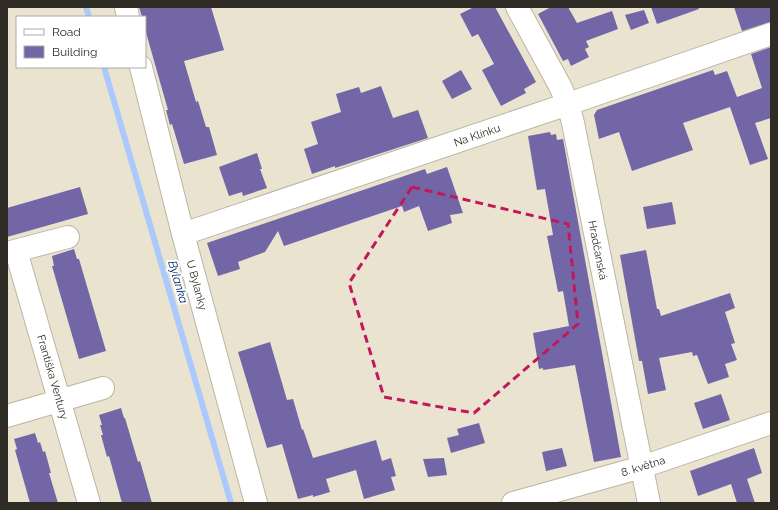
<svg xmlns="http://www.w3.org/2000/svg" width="778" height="510" font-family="Raleway,sans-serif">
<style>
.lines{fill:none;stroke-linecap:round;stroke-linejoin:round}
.stream{stroke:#abc9fc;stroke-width:6}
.building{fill:#7366a7}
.street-casing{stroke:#bbb5a2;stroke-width:24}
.street{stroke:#fff;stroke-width:22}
.marked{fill:none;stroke:#c2185b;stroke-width:3;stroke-dasharray:8 5;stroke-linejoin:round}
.labels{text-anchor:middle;stroke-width:4;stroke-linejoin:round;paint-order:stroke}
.street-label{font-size:11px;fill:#2e2c24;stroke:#fff}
.water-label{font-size:12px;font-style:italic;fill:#00266c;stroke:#fff}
</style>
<rect width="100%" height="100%" fill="#e9e3d0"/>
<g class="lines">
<path class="stream" d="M86,7L89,17
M104,67L231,503"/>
</g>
<path class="building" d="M139,7H211L224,50L184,61L196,102L198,101L206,127H209L217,155L184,164L172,124L170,125L166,110H168L145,29V17H142Z
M474,7H495L536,82L524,89L526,93L501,106L482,70L494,64L478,34L472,37L460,14Z
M551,7H568L577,23L612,11L618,29L586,41L589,47L585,49L589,57L571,66L568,59L563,61L538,14Z
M651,7H698L699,9L657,24Z
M734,7H771V22L742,31Z
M644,10L649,23L631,30L625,15Z
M771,47V118L755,123L768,159L750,165L730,107L683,123L693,150L632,171L619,132L599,139L594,115L597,110L713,70L715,75L727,71L737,97L762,88L751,54Z
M461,70L472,89L452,99L442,81Z
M381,86L393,118L418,110L428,138L335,168V166L312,174L304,149L318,144L311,122L341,112L336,94L359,87L361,93Z
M550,132L551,135L556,134L557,140L563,139L621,457L594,462L575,365L543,370V368L539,369L533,333L569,326L563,291L558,292L547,236L553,235L545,189L537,190L528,136Z
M257,153L262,169H260L267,188L243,196L242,192L229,196L219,167Z
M447,167L463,213L450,215L452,223L428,231L419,206L404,212L402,206L284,246L278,231L265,252L238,262L240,269L218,276L207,243L425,169L427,174Z
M80,187L88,214L7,237V208Z
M672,202L676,224L647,229L643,207Z
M74,249L77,259H79L106,351L79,359L52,266H54L52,256Z
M646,250L657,309H659L661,316L730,293L735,308L725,312L735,343L731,344L737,360L725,364L729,377L708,384L697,355L693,356L692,352L659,358L666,390L648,394L642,361H639L620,255Z
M270,342L287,400L293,399L302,430L303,429L313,458L376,440L382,461L391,458L396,476L391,477L395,490L364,499L356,470L326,479L330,492L313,497V495L298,499L282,444L267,448L238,352Z
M721,394L730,420L703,429L694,403Z
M121,408L124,418H125L138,462L140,461L152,503H122L109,456L107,457L101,435H103L100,425H102L99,415Z
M479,423L485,443L451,453L447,438L459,435L457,429Z
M35,433L38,443L40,442L43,452L45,451L51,473H49L58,503H30L15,450L17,449L14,439Z
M562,448L567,466L546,471L542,452Z
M754,448L762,473L747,479L755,503H737L731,484L698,496L690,471Z
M444,458L447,475L428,477L423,459Z"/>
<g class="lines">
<defs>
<path id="street" d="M126,7L128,17
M517,7L560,86L568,104L573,123L649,503
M141,67L183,234L256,503
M183,234L568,104L771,34
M16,251L89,503
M7,253L68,237
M7,416L103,388
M513,503L642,467L771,423"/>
</defs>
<use href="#street" class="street-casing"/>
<use href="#street" class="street"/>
</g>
<path class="marked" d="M412,187L568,224L578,324L474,413L384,397L349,283Z"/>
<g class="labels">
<g class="street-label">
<text transform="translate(477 135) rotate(-19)" y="4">Na Klínku</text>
<text transform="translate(598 250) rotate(79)" y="4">Hradčanská</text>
<text transform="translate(197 285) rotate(75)" y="4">U Bylanky</text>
<text transform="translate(53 377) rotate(74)" y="4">Františka Ventury</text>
<text transform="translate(643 466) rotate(-17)" y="4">8. května</text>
</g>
<g class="water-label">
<text transform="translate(178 282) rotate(74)" y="4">Bylanka</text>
</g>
</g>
<rect width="778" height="510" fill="none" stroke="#2e2c24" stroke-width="16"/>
<rect x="16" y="16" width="130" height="52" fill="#ffffff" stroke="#ababa7"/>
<rect x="24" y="29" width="20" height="6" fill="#ffffff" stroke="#ababa7"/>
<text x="52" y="36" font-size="12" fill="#2e2c24">Road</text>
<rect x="24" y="46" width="20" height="12" fill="#7366a7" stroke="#ababa7"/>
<text x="52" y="56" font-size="12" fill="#2e2c24">Building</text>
</svg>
